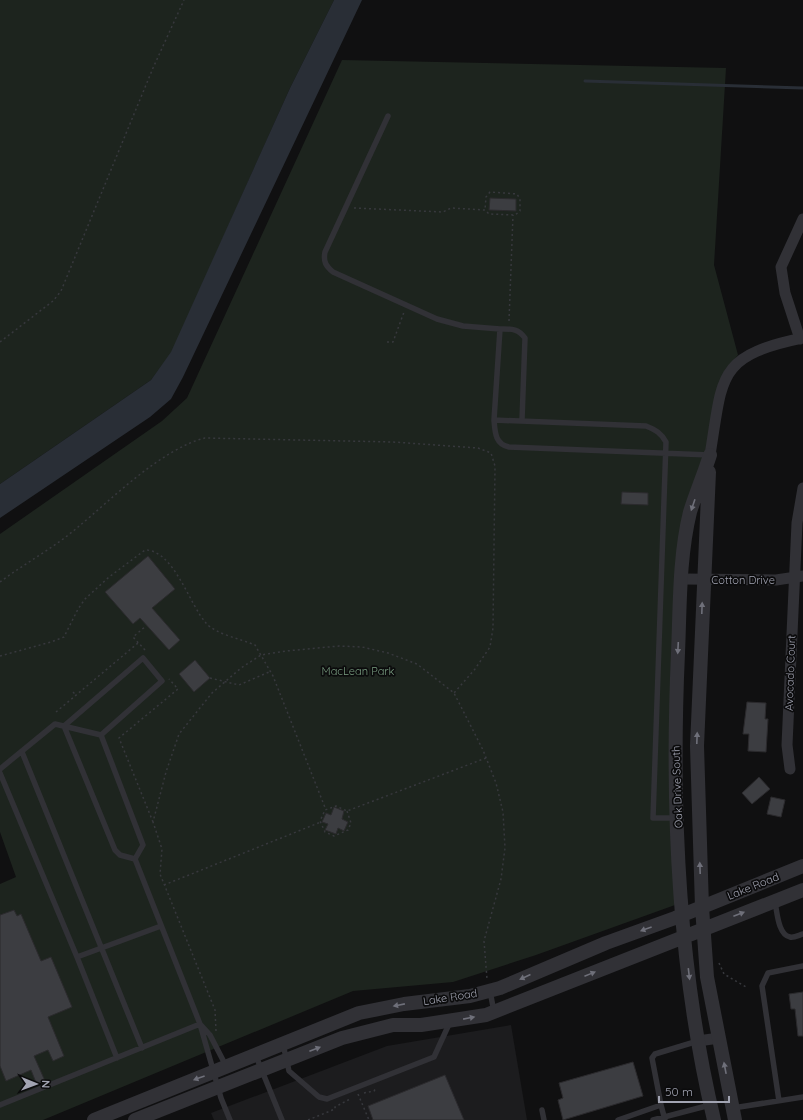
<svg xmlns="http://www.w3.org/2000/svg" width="803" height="1120" font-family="Quicksand,sans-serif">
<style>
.built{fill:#1c1c1e}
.green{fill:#1d241e}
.water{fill:#292e36}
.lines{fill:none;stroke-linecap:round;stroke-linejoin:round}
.stream{stroke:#292e36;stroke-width:3}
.building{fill:#3c3d41;stroke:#2b2a2d}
.path{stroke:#37383d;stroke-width:1.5;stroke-dasharray:2 3;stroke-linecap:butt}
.service{stroke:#313136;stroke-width:5.5}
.minor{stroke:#313136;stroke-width:11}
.tertiary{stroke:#313136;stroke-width:14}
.oneway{fill:#6f707a}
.labels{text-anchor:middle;stroke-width:3.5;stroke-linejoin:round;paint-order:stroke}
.street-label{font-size:11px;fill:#a2a4b2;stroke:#0b0b0c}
.park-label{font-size:11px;fill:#799d81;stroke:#0b0b0c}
</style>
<rect width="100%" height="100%" fill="#101011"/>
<path class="built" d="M511,1025L527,1120H214L211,1113L387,1046Z"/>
<path class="green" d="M0,0H334L290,88L172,352L151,380L0,484Z
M342,60L726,68L714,265L738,355L725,370L718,391L708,444L687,518L675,905L536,955L453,982L353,991L43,1120H0V884L16,877L0,832V534L162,421L187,398Z"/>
<path class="water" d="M334,0H362L183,377L171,399L150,417L0,518V484L151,380L171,352L290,88Z"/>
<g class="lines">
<path class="stream" d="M585,81L803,88"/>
</g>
<path class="building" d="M490,198L516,199V211L489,210Z
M622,492L648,493V505L621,504Z
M148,556L175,589L152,608L180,640L169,650L140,618L133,624L105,592Z
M195,660L210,678L194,692L179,674Z
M747,702L766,703L765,719H768L766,752L748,751L749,734H743Z
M759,777L770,789L752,804L742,793Z
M771,797L785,800L781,817L767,814Z
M334,807L344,811L342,819L348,822L344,831L338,828L336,834L325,830L328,824L322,822L326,813L331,815Z
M14,910L17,916L21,914L41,961L51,957L72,1007L48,1017L64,1056L53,1061L48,1050L34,1056L45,1081L37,1085L31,1070L6,1081L0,1066V915Z
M803,992V1036H798L795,1009H791L789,994Z
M633,1062L643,1096L563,1120L558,1100L563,1098L559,1083Z
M445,1075L464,1120H373L368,1106Z"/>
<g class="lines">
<path class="path" d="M354,208L443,212L451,208L485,210L489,214L515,215L520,211V199L517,194L490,192L486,197L485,210
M509,321L513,215
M0,342L53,301L61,291L153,68L184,0
M387,342H393L404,312
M0,582C25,563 54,548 78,527C112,499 161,449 205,438L393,442L478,448L491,453L495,466L493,628L490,647L475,669L454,693
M145,650L133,637L146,626
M0,656L51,642L64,637L78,609L85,599L109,577L145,550C174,550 189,604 206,623C215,634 241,639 255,645L273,676L326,810
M210,678L239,685L269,672
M73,692L76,695
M56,712L138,643
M347,811L351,823L348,830L334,836L325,832L320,821L325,810L336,806L347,811L486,758
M153,822L119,738L178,689L169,679
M164,885L321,822
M719,963L724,974L746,987
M216,1031L215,1010L160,874L162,849L153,822L166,772L179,734L212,693L241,668L261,655L286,651L339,646L362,647L388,653L417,664L454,693L483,750L496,783L503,812L505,848L501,879L484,941L487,979
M364,1093L374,1091L376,1088
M358,1094L369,1120
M308,1120L335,1109V1107L350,1099"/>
<path class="service" d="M388,116L325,252C323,262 326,266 333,272L437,319L463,326L500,329L494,420L646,426C656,430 661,433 666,442L653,818H675
M500,329C511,329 518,328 525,338L522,420
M494,420C495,432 495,444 509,447L710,455
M22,752L142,1048
M0,769L55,724L101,735
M0,773L77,957L117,1058
M135,859L120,855L115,850L64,726L143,658L162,681L101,735L143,845L135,859L200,1024L210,1035L226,1066
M775,902C777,911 778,935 790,937C794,938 799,935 803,934
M77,957L161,926
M490,991L494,1012
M283,1044L289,1071L319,1097L327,1099L434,1057L450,1022
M256,1056L282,1120
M779,1101L762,986L768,973L803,966
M0,1105L200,1024L221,1098L230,1120
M661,1105L652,1058L655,1054L698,1041
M733,1108L803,1097
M542,1110L544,1120
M618,1120L661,1105L665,1120
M653,1120L710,1105"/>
<path class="minor" d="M800,339L785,293L781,267L803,219
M710,455C723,376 716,356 803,338
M682,579L776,580L803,576
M790,769L787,745L797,523L803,488
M698,1041L719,1038"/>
<path class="tertiary" d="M710,455C704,474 696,493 690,512C679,557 680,607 678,653C671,808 678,969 714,1120
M709,472L697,746L702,907L707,977L735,1120
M94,1120L359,1013L404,1004L470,996L500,988L606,943L675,918L803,866
M135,1120L342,1038L393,1025H421L486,1015L803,890"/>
</g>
<defs><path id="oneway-solid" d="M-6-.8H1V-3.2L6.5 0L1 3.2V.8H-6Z"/></defs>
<g class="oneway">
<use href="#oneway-solid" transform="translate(693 505) rotate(109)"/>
<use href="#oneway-solid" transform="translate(702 608) rotate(-88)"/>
<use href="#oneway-solid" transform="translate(678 648) rotate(93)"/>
<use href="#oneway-solid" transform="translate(697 738) rotate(-88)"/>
<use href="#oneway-solid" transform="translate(700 868) rotate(-92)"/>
<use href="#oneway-solid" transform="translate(739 914) rotate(-21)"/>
<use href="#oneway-solid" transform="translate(646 929) rotate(160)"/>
<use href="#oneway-solid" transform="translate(590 974) rotate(-22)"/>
<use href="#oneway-solid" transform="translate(689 974) rotate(83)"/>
<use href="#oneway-solid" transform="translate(525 977) rotate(156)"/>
<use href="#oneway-solid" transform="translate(399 1005) rotate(169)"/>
<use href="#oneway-solid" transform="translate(469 1018) rotate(-11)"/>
<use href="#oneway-solid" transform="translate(315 1049) rotate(-21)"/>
<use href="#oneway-solid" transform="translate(725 1068) rotate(-101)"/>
<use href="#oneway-solid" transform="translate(199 1078) rotate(160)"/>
</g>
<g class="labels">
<g class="street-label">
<text x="743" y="584">Cotton Drive</text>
<text transform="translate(790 673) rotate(-88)" y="4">Avocado Court</text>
<text transform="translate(677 787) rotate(-92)" y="4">Oak Drive South</text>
<text transform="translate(753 886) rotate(-22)" y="4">Lake Road</text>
<text transform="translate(450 997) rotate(-9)" y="4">Lake Road</text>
</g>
<g class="park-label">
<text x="358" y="675">MacLean Park</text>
</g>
</g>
<g transform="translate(36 1084) rotate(91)" stroke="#0b0b0c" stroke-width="3" paint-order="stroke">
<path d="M0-3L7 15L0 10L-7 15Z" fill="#a2a4b2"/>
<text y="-6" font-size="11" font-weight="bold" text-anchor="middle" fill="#a2a4b2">N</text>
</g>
<path d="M659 1096v6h70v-6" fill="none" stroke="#a2a4b2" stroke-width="2"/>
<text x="665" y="1096" font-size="12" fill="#a2a4b2" stroke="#0b0b0c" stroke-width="3" paint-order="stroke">50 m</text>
</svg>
